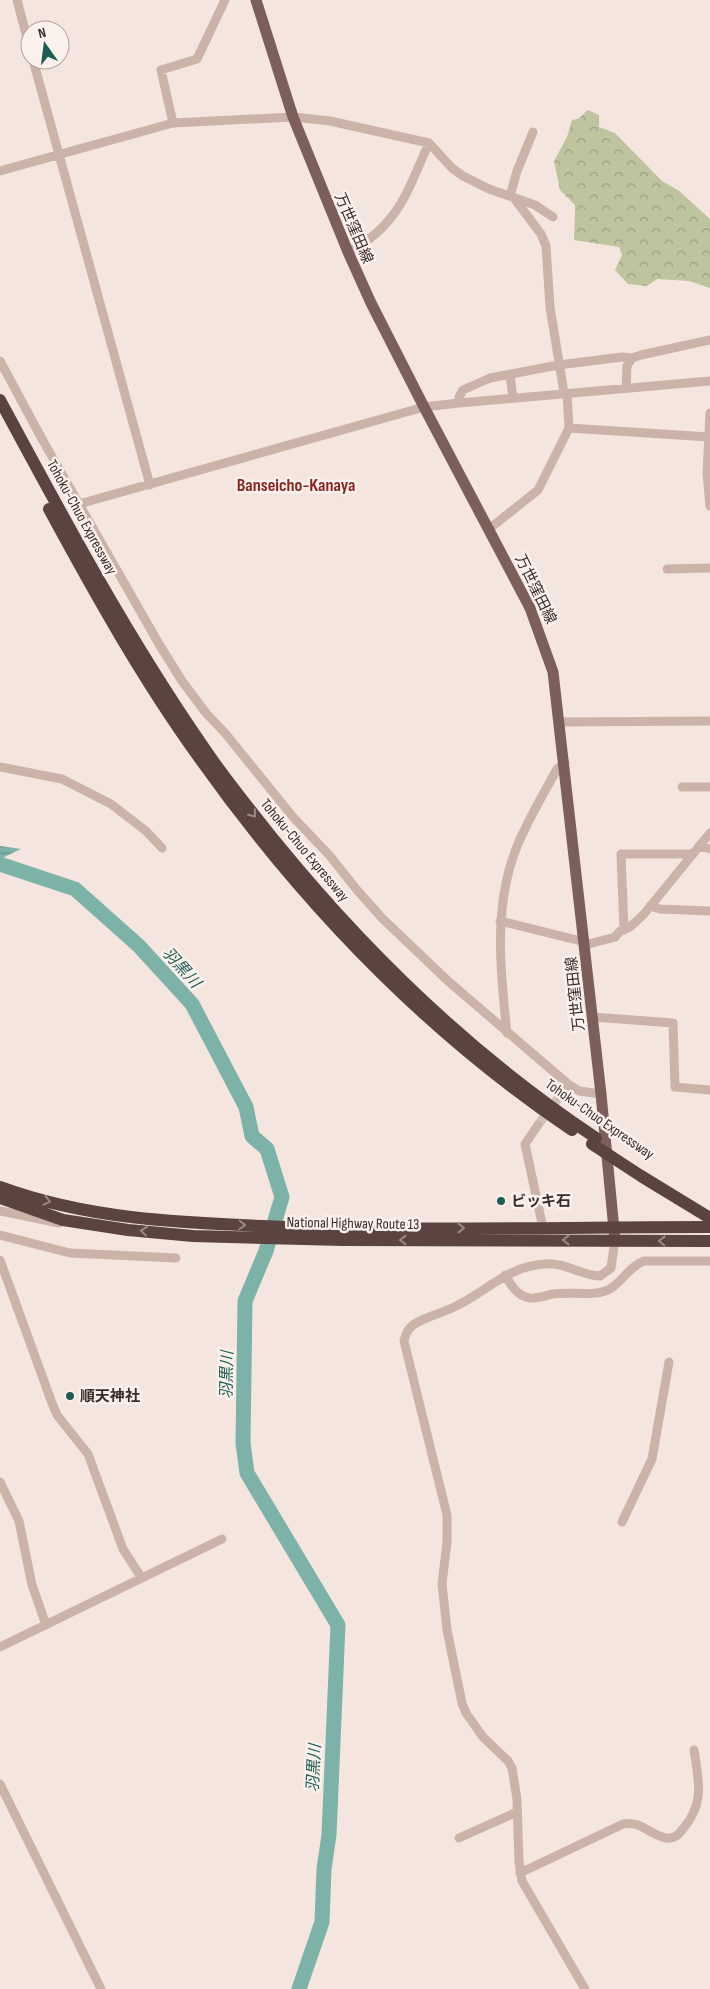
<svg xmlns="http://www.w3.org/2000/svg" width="710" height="1989" font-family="'Sofia Sans Condensed','Noto Sans JP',sans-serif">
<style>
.forest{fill:url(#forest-crowns)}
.water{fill:url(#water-rules)}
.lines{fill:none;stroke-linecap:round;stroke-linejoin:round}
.river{stroke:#7db2a9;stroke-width:15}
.minor-tunnel{stroke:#cfc1bb;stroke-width:9;stroke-dasharray:9 4.5;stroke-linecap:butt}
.minor{stroke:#ccb3aa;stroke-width:9}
.major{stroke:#7c5f5a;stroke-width:11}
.highway{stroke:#5b4340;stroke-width:12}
.highway-bridge{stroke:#5b4340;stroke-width:12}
.oneway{stroke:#9b8985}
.poi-dot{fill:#1d5d54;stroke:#fbf1ec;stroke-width:2}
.labels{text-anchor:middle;stroke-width:5;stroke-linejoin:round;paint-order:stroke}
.street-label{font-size:15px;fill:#3a2b2a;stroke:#fbf1ec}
.poi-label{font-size:15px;font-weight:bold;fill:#3a2b2a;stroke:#fbf1ec;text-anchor:start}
.water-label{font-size:16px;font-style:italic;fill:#1d5d54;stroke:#fbf1ec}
.quarter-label{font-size:18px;font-weight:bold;fill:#8b2420;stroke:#fbf1ec}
</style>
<defs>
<pattern id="forest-crowns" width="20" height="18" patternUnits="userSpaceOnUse" patternTransform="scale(1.25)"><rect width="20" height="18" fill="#bec49e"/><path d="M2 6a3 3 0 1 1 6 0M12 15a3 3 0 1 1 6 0" fill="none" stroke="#9b9f81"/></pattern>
<pattern id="water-rules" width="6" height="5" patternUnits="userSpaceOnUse" patternTransform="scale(1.25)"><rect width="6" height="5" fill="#7db2a9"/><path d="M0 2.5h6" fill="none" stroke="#67918a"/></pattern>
</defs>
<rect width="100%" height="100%" fill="#f4e6df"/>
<path class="forest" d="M588,110L599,115V127L615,133L662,181L678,190L710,219V288L689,281L657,279L647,286L628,284L615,270L622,255L619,247L574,240L575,205L560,190L554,161L567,137L572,120L578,119Z"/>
<path class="water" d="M0,846L21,849L0,859Z"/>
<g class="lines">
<path class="river" d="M0,864L75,889L139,946L192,1004L246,1107L252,1136L267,1149L282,1197L266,1251L245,1301L243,1443L247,1473L338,1625L329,1835L324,1869L322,1922L299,1989"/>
<path class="minor-tunnel" d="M538,1125L560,1096"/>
<path class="minor" d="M17,0L30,49
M33,60L150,485
M173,123L161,70L197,59L225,0
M0,171L173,123L293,117L330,121L429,143L452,168L463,176L489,189L535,205L553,217
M510,196L517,171L533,132
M514,198L541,234L546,246L550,307L564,393
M348,252C399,226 407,191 429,143
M0,361L42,439L159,644L182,681L206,713L225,733L293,817L330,856L357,890L382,918L448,981L568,1084L579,1091L601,1094
M510,375L513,398
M626,388L627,366L632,358
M459,403V397L463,390L490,378L558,365L622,357L632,358L641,355L710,340
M710,413L707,473L710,506
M569,428L709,437
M79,504L424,407L459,403L710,381
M489,529L538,490L569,428L567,393
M667,569L710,568
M560,722L710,721
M0,767L62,779L111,804L146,831L162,848
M682,787H710
M699,846L710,849
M650,906L660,909L710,911
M500,921L585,942
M624,930L621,854H693
M585,945L615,937L620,931L630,927L644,914L710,833
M593,1017L673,1023L675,1087L710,1090
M507,1033C500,970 493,903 518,844C529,818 544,793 557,769L565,763
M560,1096L568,1084
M538,1125L525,1144L543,1228
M0,1211L59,1223
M0,1235L70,1253L176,1258
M0,1260L52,1403L57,1415L88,1454L123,1549L141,1577
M505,1275C511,1285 517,1296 530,1298C538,1299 546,1295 553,1294C571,1291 591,1297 608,1290C621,1284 628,1267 644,1261H710
M0,1482L19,1521L32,1585L46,1625
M622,1522L652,1459L669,1362
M0,1647L222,1539
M0,1784L101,1989
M459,1838L517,1812
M520,1873L623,1824C643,1821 649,1835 666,1838C673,1839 678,1836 682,1830C705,1804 699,1782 694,1750
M585,1989L522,1881L519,1862L517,1799L512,1768L508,1761L483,1737L466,1713L462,1703L447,1630L442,1584L447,1542V1515L404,1341C406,1334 407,1330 413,1325C424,1317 440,1314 452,1308C484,1294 507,1266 544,1264C565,1262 580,1275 600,1276L611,1268L615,1240"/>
<path class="major" d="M256,0L293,117L348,252L371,303L424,407L530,608L553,672L601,1094L615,1240"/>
<path class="highway" d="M0,400C63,517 126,635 202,745C224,778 250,810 275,841C367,954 474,1057 596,1138
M49,509C95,594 142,678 198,756C300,900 425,1031 572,1130
M0,1187C92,1221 190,1223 287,1227C428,1231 569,1227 710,1227
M0,1198L63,1220L128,1230L193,1236L342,1240L710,1241"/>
<path class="highway-bridge" d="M592,1144L641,1176L710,1218"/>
</g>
<defs><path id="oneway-chevron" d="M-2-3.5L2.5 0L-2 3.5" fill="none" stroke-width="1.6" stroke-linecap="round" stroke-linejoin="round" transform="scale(1.25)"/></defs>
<g class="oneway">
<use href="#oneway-chevron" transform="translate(253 814) rotate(51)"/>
<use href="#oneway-chevron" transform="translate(47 1201) rotate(15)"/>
<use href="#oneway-chevron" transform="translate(242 1225) rotate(2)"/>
<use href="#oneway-chevron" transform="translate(461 1228)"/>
<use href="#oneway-chevron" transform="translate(144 1231) rotate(-174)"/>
<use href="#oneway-chevron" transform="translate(403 1240) rotate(-180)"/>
<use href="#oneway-chevron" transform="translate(566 1240) rotate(-180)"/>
<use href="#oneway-chevron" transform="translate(662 1241) rotate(-179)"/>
</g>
<g class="poi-dot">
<circle cx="501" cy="1201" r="5"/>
<circle cx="70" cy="1396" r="5"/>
</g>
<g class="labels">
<g class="street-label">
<text transform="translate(354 228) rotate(67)" y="5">万世窪田線</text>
<text transform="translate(82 517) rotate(61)" y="5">Tohoku-Chuo Expressway</text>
<text transform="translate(536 589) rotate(64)" y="5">万世窪田線</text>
<text transform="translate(305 850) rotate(50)" y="5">Tohoku-Chuo Expressway</text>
<text transform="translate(575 994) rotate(-96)" y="5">万世窪田線</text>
<text transform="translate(600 1119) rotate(35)" y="5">Tohoku-Chuo Expressway</text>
<text transform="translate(353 1223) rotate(1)" y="5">National Highway Route 13</text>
</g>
<g class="poi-label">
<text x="511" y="1206">ビッキ石</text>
<text x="80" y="1401">順天神社</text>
</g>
<g class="water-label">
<text transform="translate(182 967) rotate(48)" y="6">羽黒川</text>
<text transform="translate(226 1375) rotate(-89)" y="6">羽黒川</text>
<text transform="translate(313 1768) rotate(-87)" y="6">羽黒川</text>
</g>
<g class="quarter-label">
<text x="296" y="491">Banseicho-Kanaya</text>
</g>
</g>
<g transform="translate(45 45) rotate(346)"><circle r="24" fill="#fbf1ec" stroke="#aea29e"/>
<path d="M0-4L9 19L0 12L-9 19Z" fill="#1d5d54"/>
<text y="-8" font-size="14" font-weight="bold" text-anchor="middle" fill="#3a2b2a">N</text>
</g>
</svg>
